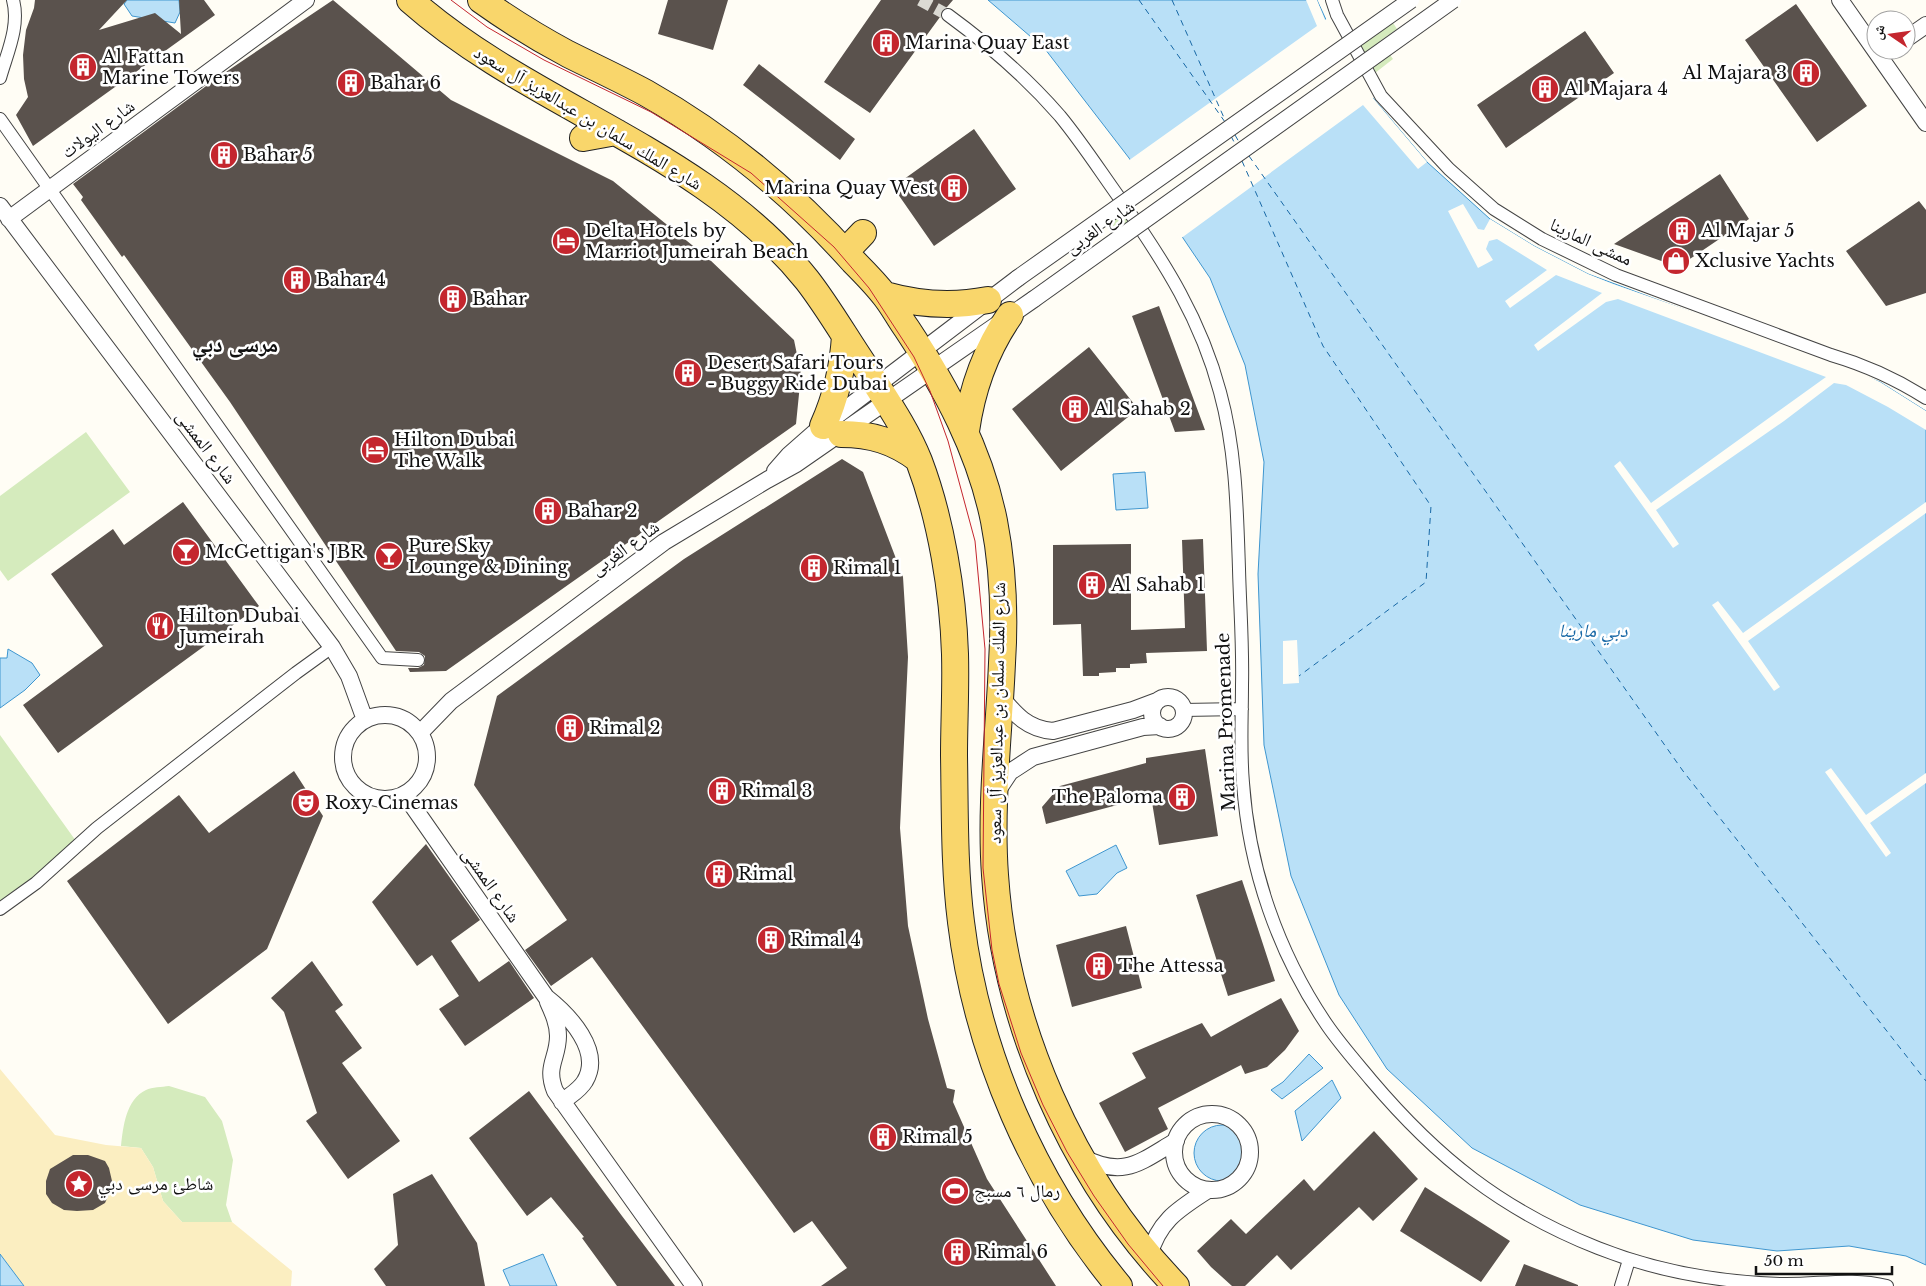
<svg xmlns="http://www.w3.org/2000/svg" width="1926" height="1286" font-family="'Libre Baskerville','Noto Naskh Arabic',serif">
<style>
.green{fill:#d5ebbd}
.sand{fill:#fbeec1}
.water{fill:#b9e0f7;stroke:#3f96cf}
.pier{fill:#fffdf5}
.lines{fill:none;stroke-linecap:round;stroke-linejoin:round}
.ferry{stroke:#1768a6;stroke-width:1;stroke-dasharray:6 5;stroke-linecap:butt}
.building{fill:#5a524d}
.pedestrian-tunnel{stroke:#dbdad3;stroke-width:12;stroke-dasharray:12 6;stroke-linecap:butt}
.pedestrian-casing{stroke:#444;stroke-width:14}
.minor-casing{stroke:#444;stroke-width:18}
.primary-casing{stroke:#222;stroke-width:28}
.pedestrian{stroke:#fff;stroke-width:12}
.minor{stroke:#fff;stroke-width:16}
.primary{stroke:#f9d66b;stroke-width:26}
.tram{stroke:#c4262e;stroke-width:1}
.minor-bridge-casing{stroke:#444;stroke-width:18;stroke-linecap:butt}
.minor-bridge{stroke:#fff;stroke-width:16}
.labels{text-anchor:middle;stroke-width:5;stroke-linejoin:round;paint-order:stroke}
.poi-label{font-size:18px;fill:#111;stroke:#fff;text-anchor:start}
.street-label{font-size:18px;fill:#111;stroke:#fff}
.water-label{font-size:19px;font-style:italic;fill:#1768a6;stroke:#fff}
.district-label{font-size:22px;font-weight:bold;fill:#111;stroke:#fff}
</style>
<rect width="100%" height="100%" fill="#fffdf5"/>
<path class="green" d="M1384,9L1397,29L1380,41L1393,59L1375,73L1347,35Z
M1126,201L1140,220L1118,236L1104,217Z
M86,432L130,492L8,581L0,570V496Z
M0,735L81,848L0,912Z
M169,1086L205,1097L222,1121L233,1160L226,1205L232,1222H182L163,1201L153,1167L141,1148L121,1146C123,1127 126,1099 146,1090C152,1087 162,1087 169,1086Z"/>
<path class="sand" d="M0,1069L55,1135L106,1145L141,1148L153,1167L163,1201L182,1222H232L292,1271L291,1286H24L0,1254Z"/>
<path class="water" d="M127,0H179L180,12L175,23L132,16L124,4Z
M988,0H1317L1333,35L1373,98L1427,162L1490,219L1534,246L1588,274L1880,382L1926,411V1265L1906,1256L1849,1246L1777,1251L1693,1240L1580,1205L1472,1148L1387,1069L1339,995L1291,876L1264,745L1258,574L1264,462L1245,365L1210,278L1129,158L1045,49Z
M1145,472L1148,508L1116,510L1113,474Z
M8,649L32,663L40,675L25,690L0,708V658H7Z
M1116,845L1127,868L1117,873L1097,894L1079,896L1066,871Z
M1309,1054L1323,1068L1282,1099L1271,1090L1283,1082Z
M1332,1080L1341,1098L1302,1141L1295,1111Z
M1194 1153a28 28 0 1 1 56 0a28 28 0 1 1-56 0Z
M0,1254L24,1286H0Z
M543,1254L557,1286H510L503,1270Z"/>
<path class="pier" d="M1306,0H1317L1325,20L1328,18L1375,96L1373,98L1427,162L1418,169L1363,105L1180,239L1128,161L1317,26Z
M1463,204L1478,229L1484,230L1490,219L1534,246L1588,274L1613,284L1835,361L1880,382L1926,411V430L1888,407L1846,385L1834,383L1784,421L1656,510L1679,544L1673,548L1614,466L1620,461L1651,503L1826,377L1618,299L1606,302L1538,351L1534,345L1602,293L1556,275L1510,308L1505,301L1547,270L1497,239L1489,241L1486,249L1493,260L1478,268L1448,211Z
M1926,502V513L1748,641L1780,687L1774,691L1712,605L1718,601L1743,633Z
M1297,640L1299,683L1283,684V641Z
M1831,768L1866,815L1926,773V783L1870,823L1891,853L1886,857L1825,772Z"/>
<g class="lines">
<path class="ferry" d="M1139,0L1225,122
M1172,0L1225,120
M1235,135L1239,142
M1231,136L1236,146
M1249,156L1683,771L1926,1081
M1242,161L1323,346L1431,506L1426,582L1299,676"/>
</g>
<path class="building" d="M35,0H127L99,30L155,13L181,34L179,0H204L215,15L33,146L16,115L28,97L24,79L23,55L26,30L34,8Z
M333,0L451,100L613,181L708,258L794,340L801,374L796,424L446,671L410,672L408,668H418L424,665L425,656L419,652L396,651L230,402L124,255L122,257L81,200L83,197L73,184L217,78Z
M668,0H728L713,50L658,34Z
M881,0H953L947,7L941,11L940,17L870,113L824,82Z
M1796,4L1867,106L1817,142L1745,40Z
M1585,31L1614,73L1506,148L1477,105Z
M759,64L855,139L840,160L743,85Z
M974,129L1016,189L934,246L893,187Z
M1720,174L1749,219L1678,267L1614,244Z
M1919,201L1926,210V293L1886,306L1846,251Z
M1159,306L1205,430L1175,432L1132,316Z
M1089,347L1138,409L1061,471L1012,409Z
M842,459L863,472L903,577L908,657L900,828L908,926L928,1019L947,1088L955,1090L953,1102L987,1179L1056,1286H821L847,1268L812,1221L794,1233L592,957L551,986L525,950L567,920L474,785L497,696L684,559Z
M183,502L259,606L58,753L23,705L103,646L51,574L113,529L124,545Z
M1203,539L1207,651L1146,653L1147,663L1130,664V668H1116V672L1099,673V676H1083L1081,624L1053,625V545L1131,544V630L1185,628L1182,540Z
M1205,749L1218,836L1159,845L1151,796L1046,824L1042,807L1060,786L1146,763V758Z
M294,771L323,816L267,949L168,1024L67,881L179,795L209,833Z
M426,844L480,920L451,941L479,982L509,961L534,998L465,1046L439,1009L459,996L432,955L417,966L372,902Z
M1242,880L1275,981L1228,996L1196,895Z
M1126,926L1142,988L1072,1007L1056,945Z
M312,961L343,1005L335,1011L362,1048L342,1063L400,1141L348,1179L306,1121L317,1113L284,1012L271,998Z
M1281,998L1299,1031L1285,1050L1267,1067L1245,1074L1241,1065L1158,1108L1168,1129L1125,1152L1099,1103L1146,1078L1132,1053L1202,1023L1211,1037Z
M529,1091L622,1216L675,1286H617L582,1238L584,1237L551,1197L527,1216L469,1138Z
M1374,1131L1418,1179L1373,1221L1359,1207L1291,1270L1277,1255L1245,1286H1232L1211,1267L1197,1251L1231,1219L1246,1234L1304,1179L1314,1191Z
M73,1155H88L105,1161L109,1168L112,1181L111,1190L105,1203L93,1210L77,1211L64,1210L52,1203L46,1194V1181L50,1169Z
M432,1174L477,1243L485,1286H386L374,1269L398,1245L393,1194Z
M1425,1187L1510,1241L1481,1282L1400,1231Z
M1524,1264L1578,1285V1286H1515Z"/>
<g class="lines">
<path class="pedestrian-tunnel" d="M920,0L948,15"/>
<defs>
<path id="pedestrian" d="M1332,0L1337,15L1381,96L1449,169L1494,209L1542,239L1616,275L1831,355C1865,365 1896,379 1926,398
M948,15C989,45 1027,78 1060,116C1083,144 1102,174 1123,203C1165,263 1201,320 1220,392C1236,450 1237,509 1239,569C1240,608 1243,646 1242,685C1242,718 1240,750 1243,783C1249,869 1278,953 1327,1025C1340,1044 1356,1062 1371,1080C1437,1158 1502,1210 1598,1248C1656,1271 1718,1282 1781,1284C1818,1285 1850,1277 1887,1286
M0,78C7,53 20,26 13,0
M0,119L382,658L418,660
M1183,710L1242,709
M0,909L36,883L97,828L296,673L332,647
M1621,1286L1629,1260"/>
<path id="minor" d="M1840,0L1926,123
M1906,39L1926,25
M0,206L332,647L349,676L365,720
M9,219L306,0
M775,471L789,455L814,433L1018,278
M1000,696C1015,714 1027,729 1053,731L1133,710L1157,701
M1152 713a16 16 0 1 1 32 0a16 16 0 1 1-32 0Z
M343 757a42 42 0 1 1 84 0a42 42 0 1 1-84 0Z
M420,733L451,701L664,542L767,480L796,464L1034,299
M996,793L1010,772L1033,757L1143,727L1160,726
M405,795L546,997C569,1015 603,1051 585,1081C580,1090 569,1096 562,1102
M548,1002C553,1013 558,1024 558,1036C558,1059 545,1066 555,1091L694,1286
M1174 1152a38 38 0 1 1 76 0a38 38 0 1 1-76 0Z
M1082,1157C1124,1179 1140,1162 1176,1141
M1149,1256C1159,1220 1179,1209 1208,1190"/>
<path id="primary" d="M410,0C532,108 703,150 807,280C828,307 845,337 864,365C883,396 905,426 919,461C941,519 953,592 955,654C956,688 954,722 954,756C955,811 954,867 961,922C977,1053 1034,1184 1119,1286
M481,0C509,20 538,38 568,54C594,67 620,79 646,93C724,137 793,194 853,261C864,272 875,283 885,296C893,306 899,318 907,329C946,388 980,451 994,521C1003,567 1005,616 1002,663C999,733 990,805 995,875C1005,1024 1072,1178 1176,1286
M583,138L616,132
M845,252L863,233
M885,295C920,305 952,307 988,300
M823,426C836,397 843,368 845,336
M966,431C972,388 985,351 1010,315
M841,434C871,434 894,441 918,459"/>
</defs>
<use href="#pedestrian" class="pedestrian-casing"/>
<use href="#minor" class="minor-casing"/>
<use href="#primary" class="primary-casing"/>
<use href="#pedestrian" class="pedestrian"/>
<use href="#minor" class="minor"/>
<use href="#primary" class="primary"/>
<path class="tram" d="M451,0L487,27L544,60L651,112L751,173L834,247L869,288L914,357L930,391L948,441L975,541L985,649L983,868L992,950L999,984L1021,1053L1043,1105L1067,1152L1094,1196L1128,1244L1163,1286"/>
<defs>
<path id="minor-bridge" d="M1018,278L1411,0
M1034,299L1453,0"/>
</defs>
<use href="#minor-bridge" class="minor-bridge-casing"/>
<use href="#minor-bridge" class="minor-bridge"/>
</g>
<defs>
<symbol id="building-disc" viewBox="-11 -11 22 22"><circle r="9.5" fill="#c4262e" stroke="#fff"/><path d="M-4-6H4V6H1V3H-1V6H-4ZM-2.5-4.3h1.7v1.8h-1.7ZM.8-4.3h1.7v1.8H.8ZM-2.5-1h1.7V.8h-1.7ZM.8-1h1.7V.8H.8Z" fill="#fff"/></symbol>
<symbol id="hotel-disc" viewBox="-11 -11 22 22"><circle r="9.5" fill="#c4262e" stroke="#fff"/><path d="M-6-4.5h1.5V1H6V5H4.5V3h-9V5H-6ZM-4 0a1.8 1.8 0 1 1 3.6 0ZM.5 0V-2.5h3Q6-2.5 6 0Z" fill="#fff"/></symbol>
<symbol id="shop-disc" viewBox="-11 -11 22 22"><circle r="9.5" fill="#c4262e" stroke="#fff"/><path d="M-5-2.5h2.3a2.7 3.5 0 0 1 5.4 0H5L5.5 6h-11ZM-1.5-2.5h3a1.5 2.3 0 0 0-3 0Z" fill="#fff"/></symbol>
<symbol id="bar-disc" viewBox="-11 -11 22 22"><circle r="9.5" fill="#c4262e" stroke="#fff"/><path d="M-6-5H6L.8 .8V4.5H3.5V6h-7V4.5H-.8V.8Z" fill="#fff"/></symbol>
<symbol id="restaurant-disc" viewBox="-11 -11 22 22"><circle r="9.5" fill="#c4262e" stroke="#fff"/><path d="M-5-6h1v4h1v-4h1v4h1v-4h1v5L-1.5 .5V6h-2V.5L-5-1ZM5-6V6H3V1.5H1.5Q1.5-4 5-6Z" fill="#fff"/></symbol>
<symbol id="theatre-disc" viewBox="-11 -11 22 22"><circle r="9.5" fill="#c4262e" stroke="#fff"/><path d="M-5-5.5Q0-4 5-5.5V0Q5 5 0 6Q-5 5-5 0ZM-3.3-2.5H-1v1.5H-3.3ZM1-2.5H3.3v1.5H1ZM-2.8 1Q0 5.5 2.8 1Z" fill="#fff"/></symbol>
<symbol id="sight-disc" viewBox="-11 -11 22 22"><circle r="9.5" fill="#c4262e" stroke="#fff"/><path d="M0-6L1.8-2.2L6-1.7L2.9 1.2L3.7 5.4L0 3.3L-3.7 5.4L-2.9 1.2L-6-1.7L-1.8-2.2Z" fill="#fff"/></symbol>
<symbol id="stadium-disc" viewBox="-11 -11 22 22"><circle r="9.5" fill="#c4262e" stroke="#fff"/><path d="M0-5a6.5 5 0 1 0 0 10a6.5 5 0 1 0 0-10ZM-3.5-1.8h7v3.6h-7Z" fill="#fff"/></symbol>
</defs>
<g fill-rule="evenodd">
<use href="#building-disc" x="870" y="27" width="32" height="32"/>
<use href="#building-disc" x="67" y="51" width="32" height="32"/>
<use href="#building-disc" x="1790" y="57" width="32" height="32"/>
<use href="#building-disc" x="335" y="67" width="32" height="32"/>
<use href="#building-disc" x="1529" y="73" width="32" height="32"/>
<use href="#building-disc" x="208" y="139" width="32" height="32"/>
<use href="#building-disc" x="938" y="172" width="32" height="32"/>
<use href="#building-disc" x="1666" y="215" width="32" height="32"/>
<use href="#hotel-disc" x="550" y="225" width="32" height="32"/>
<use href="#shop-disc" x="1660" y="245" width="32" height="32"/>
<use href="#building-disc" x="281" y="264" width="32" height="32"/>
<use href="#building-disc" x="437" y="283" width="32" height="32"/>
<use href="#building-disc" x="672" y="357" width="32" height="32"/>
<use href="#building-disc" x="1059" y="393" width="32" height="32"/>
<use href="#hotel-disc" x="359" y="434" width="32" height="32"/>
<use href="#building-disc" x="532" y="495" width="32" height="32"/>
<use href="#bar-disc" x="170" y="536" width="32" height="32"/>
<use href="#bar-disc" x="373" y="540" width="32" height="32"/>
<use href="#building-disc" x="798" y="552" width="32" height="32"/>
<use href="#building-disc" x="1076" y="569" width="32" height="32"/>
<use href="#restaurant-disc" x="144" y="610" width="32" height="32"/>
<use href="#building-disc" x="554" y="712" width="32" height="32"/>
<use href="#building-disc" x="706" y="775" width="32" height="32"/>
<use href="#building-disc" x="1166" y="781" width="32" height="32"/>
<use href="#theatre-disc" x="290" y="787" width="32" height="32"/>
<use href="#building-disc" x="703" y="858" width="32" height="32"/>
<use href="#building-disc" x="755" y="924" width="32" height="32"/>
<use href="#building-disc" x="1083" y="950" width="32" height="32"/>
<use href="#building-disc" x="867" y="1121" width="32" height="32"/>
<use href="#sight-disc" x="63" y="1168" width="32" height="32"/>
<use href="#stadium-disc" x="939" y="1175" width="32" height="32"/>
<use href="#building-disc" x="941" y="1236" width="32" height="32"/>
</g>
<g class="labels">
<g class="poi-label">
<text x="905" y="49">Marina Quay East</text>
<text x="102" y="63">Al Fattan<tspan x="102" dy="21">Marine Towers</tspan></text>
<text x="1787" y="79" text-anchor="end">Al Majara 3</text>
<text x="370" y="89">Bahar 6</text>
<text x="1564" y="95">Al Majara 4</text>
<text x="243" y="161">Bahar 5</text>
<text x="935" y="194" text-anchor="end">Marina Quay West</text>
<text x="585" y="237">Delta Hotels by<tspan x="585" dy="21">Marriot Jumeirah Beach</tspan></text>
<text x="1701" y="237">Al Majar 5</text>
<text x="1695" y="267">Xclusive Yachts</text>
<text x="316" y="286">Bahar 4</text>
<text x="472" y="305">Bahar</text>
<text x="707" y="369">Desert Safari Tours<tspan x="707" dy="21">- Buggy Ride Dubai</tspan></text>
<text x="1094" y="415">Al Sahab 2</text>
<text x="394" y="446">Hilton Dubai<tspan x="394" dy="21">The Walk</tspan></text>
<text x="567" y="517">Bahar 2</text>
<text x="408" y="552">Pure Sky<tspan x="408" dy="21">Lounge &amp; Dining</tspan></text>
<text x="205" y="558">McGettigan's JBR</text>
<text x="833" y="574">Rimal 1</text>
<text x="1111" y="591">Al Sahab 1</text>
<text x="179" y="622">Hilton Dubai<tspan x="179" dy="21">Jumeirah</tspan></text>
<text x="589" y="734">Rimal 2</text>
<text x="741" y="797">Rimal 3</text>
<text x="1163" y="803" text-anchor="end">The Paloma</text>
<text x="325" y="809">Roxy Cinemas</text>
<text x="738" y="880">Rimal</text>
<text x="790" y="946">Rimal 4</text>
<text x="1118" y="972">The Attessa</text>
<text x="902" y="1143">Rimal 5</text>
<text x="98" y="1190">شاطئ مرسى دبي</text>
<text x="974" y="1197">رمال ٦ مسبح</text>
<text x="976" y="1258">Rimal 6</text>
</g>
<g class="street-label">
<text transform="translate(588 118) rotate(31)" y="6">شارع الملك سلمان بن عبدالعزيز آل سعود</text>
<text transform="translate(98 129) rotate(-36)" y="6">شارع اليولات</text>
<text transform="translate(1100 227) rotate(-35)" y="6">شارع الغربى</text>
<text transform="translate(1591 242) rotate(25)" y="6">ممشى المارينا</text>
<text transform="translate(206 447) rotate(53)" y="6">شارع الممشى</text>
<text transform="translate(625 548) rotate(-36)" y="6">شارع الغربى</text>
<text transform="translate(997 713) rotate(-89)" y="6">شارع الملك سلمان بن عبدالعزيز آل سعود</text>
<text transform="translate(1226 722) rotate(-92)" y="6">Marina Promenade</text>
<text transform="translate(491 885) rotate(55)" y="6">شارع الممشى</text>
</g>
<g class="water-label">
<text x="1593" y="637">دبي مارينا</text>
</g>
<g class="district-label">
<text x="235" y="352">مرسى دبي</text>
</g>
</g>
<g transform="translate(1891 35) rotate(283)"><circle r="24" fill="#ffffff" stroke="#a0a0a0"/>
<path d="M0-4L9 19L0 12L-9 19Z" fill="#c4262e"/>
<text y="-8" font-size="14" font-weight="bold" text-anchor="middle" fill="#111111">ش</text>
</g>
<path d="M1756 1266v8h136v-8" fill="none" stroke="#111111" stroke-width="2.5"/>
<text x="1764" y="1266" font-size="15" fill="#111111" stroke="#ffffff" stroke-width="4" paint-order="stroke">50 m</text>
</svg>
